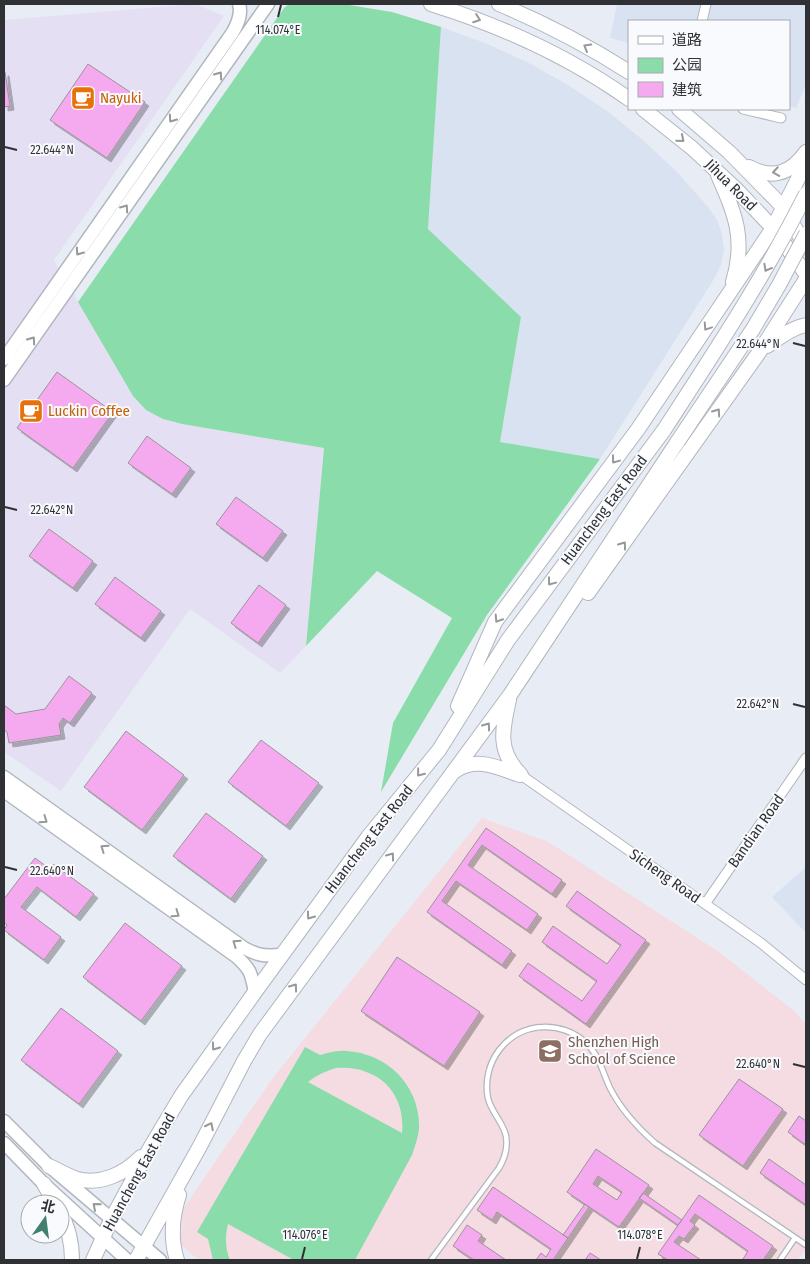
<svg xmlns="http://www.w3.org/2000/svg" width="810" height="1264" font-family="'Fira Sans Condensed','Noto Sans SC',sans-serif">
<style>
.commercial{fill:#e5dff4}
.built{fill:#d9e2f1}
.education{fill:#f5dbe2}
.green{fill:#8addab;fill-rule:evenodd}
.building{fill:#f5aaef;stroke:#9b949a;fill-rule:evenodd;filter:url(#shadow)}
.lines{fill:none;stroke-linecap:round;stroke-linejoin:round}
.lane-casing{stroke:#b1b6be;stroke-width:7}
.street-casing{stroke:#b1b6be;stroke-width:11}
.secondary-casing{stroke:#b1b6be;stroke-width:15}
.primary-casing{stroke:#b1b6be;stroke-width:16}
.lane{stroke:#fff;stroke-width:4.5}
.street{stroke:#fff;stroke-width:9}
.secondary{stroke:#fff;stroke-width:12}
.primary{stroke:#fff;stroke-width:14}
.primary-bridge-casing{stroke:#b1b6be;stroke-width:16;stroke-linecap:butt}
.primary-bridge{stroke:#fff;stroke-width:14}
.oneway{stroke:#97989a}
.ticks{fill:none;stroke:#2f3134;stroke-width:2}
.labels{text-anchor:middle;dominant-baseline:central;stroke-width:4;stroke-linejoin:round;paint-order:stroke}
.food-label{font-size:15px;fill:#c56008;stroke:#f8fafd;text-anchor:start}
.street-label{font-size:15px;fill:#2f3134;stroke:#f8fafd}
.education-label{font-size:15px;fill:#785e54;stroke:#f8fafd;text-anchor:start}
.ticks-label{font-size:12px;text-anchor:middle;fill:#2f3134;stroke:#f8fafd;stroke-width:4;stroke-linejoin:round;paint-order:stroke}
</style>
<defs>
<filter id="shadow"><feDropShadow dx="4" dy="4" stdDeviation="0" flood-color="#0004"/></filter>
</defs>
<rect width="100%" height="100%" fill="#e8edf5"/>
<path class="commercial" d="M195 4 224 16 54 260 133 396 163 419 181 424 324 448 306 646 280 673 190 609 61 791 4 752V20Z"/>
<path class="built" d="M617 4H806V84L796 108 789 106V21H629V43L610 38Z
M441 27 485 43 527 62 568 85 607 111 643 140 677 172 708 207 717 220 722 234 724 250 721 265 714 279 600 459 500 442 521 317 428 229Z
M806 867V933L772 897Z"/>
<path class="education" d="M482 818 547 841 719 952 793 1010 806 1024V1250L797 1260H198L180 1244 183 1209 272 1079Z"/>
<path class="green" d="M289 4H343L392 12 441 27 428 229 521 317 500 442 600 459 487 615 381 792 393 723 452 618 377 571 306 646 324 448 182 424 163 419 146 410 133 396 78 302 284 8Z
M305 1047 320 1055C328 1053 337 1050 346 1051 388 1053 421 1087 419 1129 418 1138 415 1146 412 1155L355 1260H294L228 1224C225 1236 225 1248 230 1260H213L208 1239 197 1232ZM336 1068C377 1065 406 1092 402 1133L308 1082C317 1075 326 1071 336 1068Z"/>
<path class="building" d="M88 64 145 102 107 158 50 120Z
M4 72H5L10 106 4 107Z
M57 372 113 412 73 468 17 428Z
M147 436 191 468 172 494 128 463Z
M236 497 283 531 263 558 216 524Z
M49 529 93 561 73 588 29 556Z
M115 577 161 611 141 638 95 604Z
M259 585 286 605 258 643 231 623Z
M69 676 92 693 70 723 63 718 59 724 61 735 9 743 7 732 4 730V705L16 714 45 709Z
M126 731 184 775 142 830 84 787Z
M261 740 319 783 286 826 228 782Z
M206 813 263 856 231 899 173 856Z
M486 828 562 880 552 894 482 845 468 865 538 914 527 930 456 881 442 901 512 951 502 965 427 912Z
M35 858 50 869 53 864 94 894 76 917 37 887 21 907 61 937 44 960 4 930 7 925 4 922V899Z
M577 891 646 940 586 1024 519 976 528 963 582 1001 597 981 542 942 553 926 607 964 621 945 566 906Z
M125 923 182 966 141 1021 83 977Z
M397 957 480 1012 444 1066 361 1011Z
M61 1008 118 1051 79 1104 21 1060Z
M739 1079 783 1109 743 1166 699 1135Z
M799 1116 806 1121V1145L788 1132Z
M596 1149 649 1185 619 1227 567 1192ZM598 1176 622 1192 617 1200 593 1184Z
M769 1159 806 1185V1205L760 1173Z
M493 1187 568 1238 553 1260H536L541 1253 546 1257 551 1249 497 1212 492 1220 477 1210Z
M643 1193 682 1220 678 1225 639 1198Z
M699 1195 773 1246 763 1260H744L743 1259 748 1251 695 1214 690 1221 695 1225 684 1239 679 1236 674 1242 701 1260H668L658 1254Z
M585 1204 589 1207 568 1238 563 1235Z
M467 1225 482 1235 478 1241 506 1260H474L453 1246Z
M590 1253 601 1260H585Z"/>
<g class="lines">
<defs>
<path id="lane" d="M431 1260 499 1168C505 1158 508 1148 506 1136 503 1122 491 1112 488 1098 481 1063 507 1028 543 1027 558 1026 574 1032 585 1042 599 1054 602 1071 610 1088 621 1110 637 1127 655 1143L806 1245
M780 1260 795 1238"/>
<path id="street" d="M702 21 706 4
M743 109 781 118
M521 775 761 943 806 980
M705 904 806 758"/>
<path id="secondary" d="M4 359 233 32C238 23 242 14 239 4
M4 380 268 4
M4 777 244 948C259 956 264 956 281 955
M4 791 237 957C251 970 251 973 255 992
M4 1121 49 1166 160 1260
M4 1143 44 1184 127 1260"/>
<path id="primary" d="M431 4C502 26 568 56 629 99
M499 4C544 23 587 45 629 72
M643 109 692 148 736 189 773 228 806 274
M679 109 729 152 783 207 806 247
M749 167C773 180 791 173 806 152
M718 175C735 214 746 239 733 282
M767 346C779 338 791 328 806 325
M588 593 760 351 806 279
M509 700C502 730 497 751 521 775
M458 706 495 622 638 429 773 228 806 163
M455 771C476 756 499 768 520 775
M49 1166C58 1170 68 1176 77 1179 101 1185 124 1174 141 1157
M44 1184 55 1204
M60 1212C69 1228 72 1242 72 1260
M93 1260 111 1220 150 1148 181 1096 255 992 368 837 439 750 508 640 664 430
M136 1260 200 1146 244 1061 260 1034 510 695 678 441
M177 1260C170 1238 172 1217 179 1195"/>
</defs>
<use href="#lane" class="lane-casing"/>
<use href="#street" class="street-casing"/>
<use href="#secondary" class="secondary-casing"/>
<use href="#primary" class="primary-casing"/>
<use href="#lane" class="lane"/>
<use href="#street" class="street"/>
<use href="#secondary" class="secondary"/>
<use href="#primary" class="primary"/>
<defs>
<path id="primary-bridge" d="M664 430C714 353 765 276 806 194
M678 441 753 329 779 285 806 234"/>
</defs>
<use href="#primary-bridge" class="primary-bridge-casing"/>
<use href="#primary-bridge" class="primary-bridge"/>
</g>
<defs><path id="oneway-chevron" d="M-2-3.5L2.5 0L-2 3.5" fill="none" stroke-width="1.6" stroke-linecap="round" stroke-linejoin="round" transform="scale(1.25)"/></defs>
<g class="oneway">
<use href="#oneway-chevron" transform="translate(477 19) rotate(20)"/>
<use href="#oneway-chevron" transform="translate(587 47) rotate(-150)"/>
<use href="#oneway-chevron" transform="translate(219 75) rotate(-55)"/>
<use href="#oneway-chevron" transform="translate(172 119) rotate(125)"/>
<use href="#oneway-chevron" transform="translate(681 139) rotate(40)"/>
<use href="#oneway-chevron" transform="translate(776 172) rotate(171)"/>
<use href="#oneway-chevron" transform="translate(125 208) rotate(-55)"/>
<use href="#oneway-chevron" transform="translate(79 252) rotate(125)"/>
<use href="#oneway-chevron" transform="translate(767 268) rotate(119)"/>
<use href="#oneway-chevron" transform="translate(707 327) rotate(124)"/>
<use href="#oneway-chevron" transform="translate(32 340) rotate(-55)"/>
<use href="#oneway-chevron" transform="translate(717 412) rotate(-55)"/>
<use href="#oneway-chevron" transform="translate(615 460) rotate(127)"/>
<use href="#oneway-chevron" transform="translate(623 545) rotate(-54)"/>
<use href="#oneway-chevron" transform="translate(551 582) rotate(127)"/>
<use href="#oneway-chevron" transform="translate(498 619) rotate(123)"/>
<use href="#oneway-chevron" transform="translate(487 726) rotate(-54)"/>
<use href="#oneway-chevron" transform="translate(420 773) rotate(129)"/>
<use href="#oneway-chevron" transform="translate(44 820) rotate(35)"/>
<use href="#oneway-chevron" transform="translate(104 848) rotate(-145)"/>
<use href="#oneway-chevron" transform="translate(391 856) rotate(-54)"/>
<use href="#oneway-chevron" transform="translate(176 914) rotate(35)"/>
<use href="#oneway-chevron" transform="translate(310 916) rotate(126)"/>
<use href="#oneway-chevron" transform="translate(236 943) rotate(-145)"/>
<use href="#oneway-chevron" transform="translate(294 987) rotate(-54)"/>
<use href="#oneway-chevron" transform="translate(215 1047) rotate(126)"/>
<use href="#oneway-chevron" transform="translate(210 1126) rotate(-63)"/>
<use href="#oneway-chevron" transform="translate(96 1206) rotate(-139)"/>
</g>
<path class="ticks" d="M278 17 281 5M5 147 17 150M793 343 805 346M5 507 17 510M793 704 805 707M5 867 17 870M793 1064 805 1067M302 1259 305 1247M637 1259 640 1247"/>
<defs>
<symbol id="cafe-square" viewBox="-11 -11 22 22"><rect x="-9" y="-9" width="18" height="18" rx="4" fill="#e8710a" stroke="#f8fafd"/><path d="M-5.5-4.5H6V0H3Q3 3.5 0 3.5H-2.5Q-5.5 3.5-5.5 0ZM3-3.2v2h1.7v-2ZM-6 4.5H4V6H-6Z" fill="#fff"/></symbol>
<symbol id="school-square" viewBox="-11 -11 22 22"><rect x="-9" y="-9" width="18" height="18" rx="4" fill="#8d6e63" stroke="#f8fafd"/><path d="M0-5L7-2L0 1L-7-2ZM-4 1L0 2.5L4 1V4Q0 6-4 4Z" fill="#fff"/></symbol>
</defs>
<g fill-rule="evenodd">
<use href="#cafe-square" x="69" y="84" width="28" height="28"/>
<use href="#cafe-square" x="17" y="397" width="28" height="28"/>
<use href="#school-square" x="536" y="1037" width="28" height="28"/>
</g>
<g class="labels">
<g class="food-label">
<text x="100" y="98">Nayuki</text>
<text x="48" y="411">Luckin Coffee</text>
</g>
<g class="street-label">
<text transform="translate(731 185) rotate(45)">Jihua Road</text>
<text transform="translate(604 510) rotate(-53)">Huancheng East Road</text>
<text transform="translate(756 831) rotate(-55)">Bandian Road</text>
<text transform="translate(369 839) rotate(-52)">Huancheng East Road</text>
<text transform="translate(665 876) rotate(35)">Sicheng Road</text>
<text transform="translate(139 1172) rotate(-61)">Huancheng East Road</text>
</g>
<g class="education-label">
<text x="568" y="1042">Shenzhen High<tspan x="568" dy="17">School of Science</tspan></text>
</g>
</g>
<g class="ticks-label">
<text x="278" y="34">114.074°E</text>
<text x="52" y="154">22.644°N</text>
<text x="758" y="348">22.644°N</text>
<text x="52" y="514">22.642°N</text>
<text x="758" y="708">22.642°N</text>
<text x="52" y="875">22.640°N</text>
<text x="758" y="1068">22.640°N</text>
<text x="305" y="1239">114.076°E</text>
<text x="640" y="1239">114.078°E</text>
</g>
<rect width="810" height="1264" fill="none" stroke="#2f3134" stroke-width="10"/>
<rect x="628" y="20" width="162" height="90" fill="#f8fafd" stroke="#a8aaad"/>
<rect x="638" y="36" width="25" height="8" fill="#ffffff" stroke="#a8aaad"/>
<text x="672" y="45" font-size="15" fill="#2f3134">道路</text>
<rect x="638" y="58" width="25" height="15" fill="#8addab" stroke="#a8aaad"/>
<text x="672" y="70" font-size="15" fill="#2f3134">公园</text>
<rect x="638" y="82" width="25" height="15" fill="#f5aaef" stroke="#a8aaad"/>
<text x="672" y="95" font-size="15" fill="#2f3134">建筑</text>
<g transform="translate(45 1219) rotate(14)"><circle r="24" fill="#f8fafd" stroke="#a8aaad"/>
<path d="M0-4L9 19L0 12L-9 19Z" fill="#41806e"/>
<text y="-8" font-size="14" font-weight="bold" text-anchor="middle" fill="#2f3134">北</text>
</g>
</svg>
